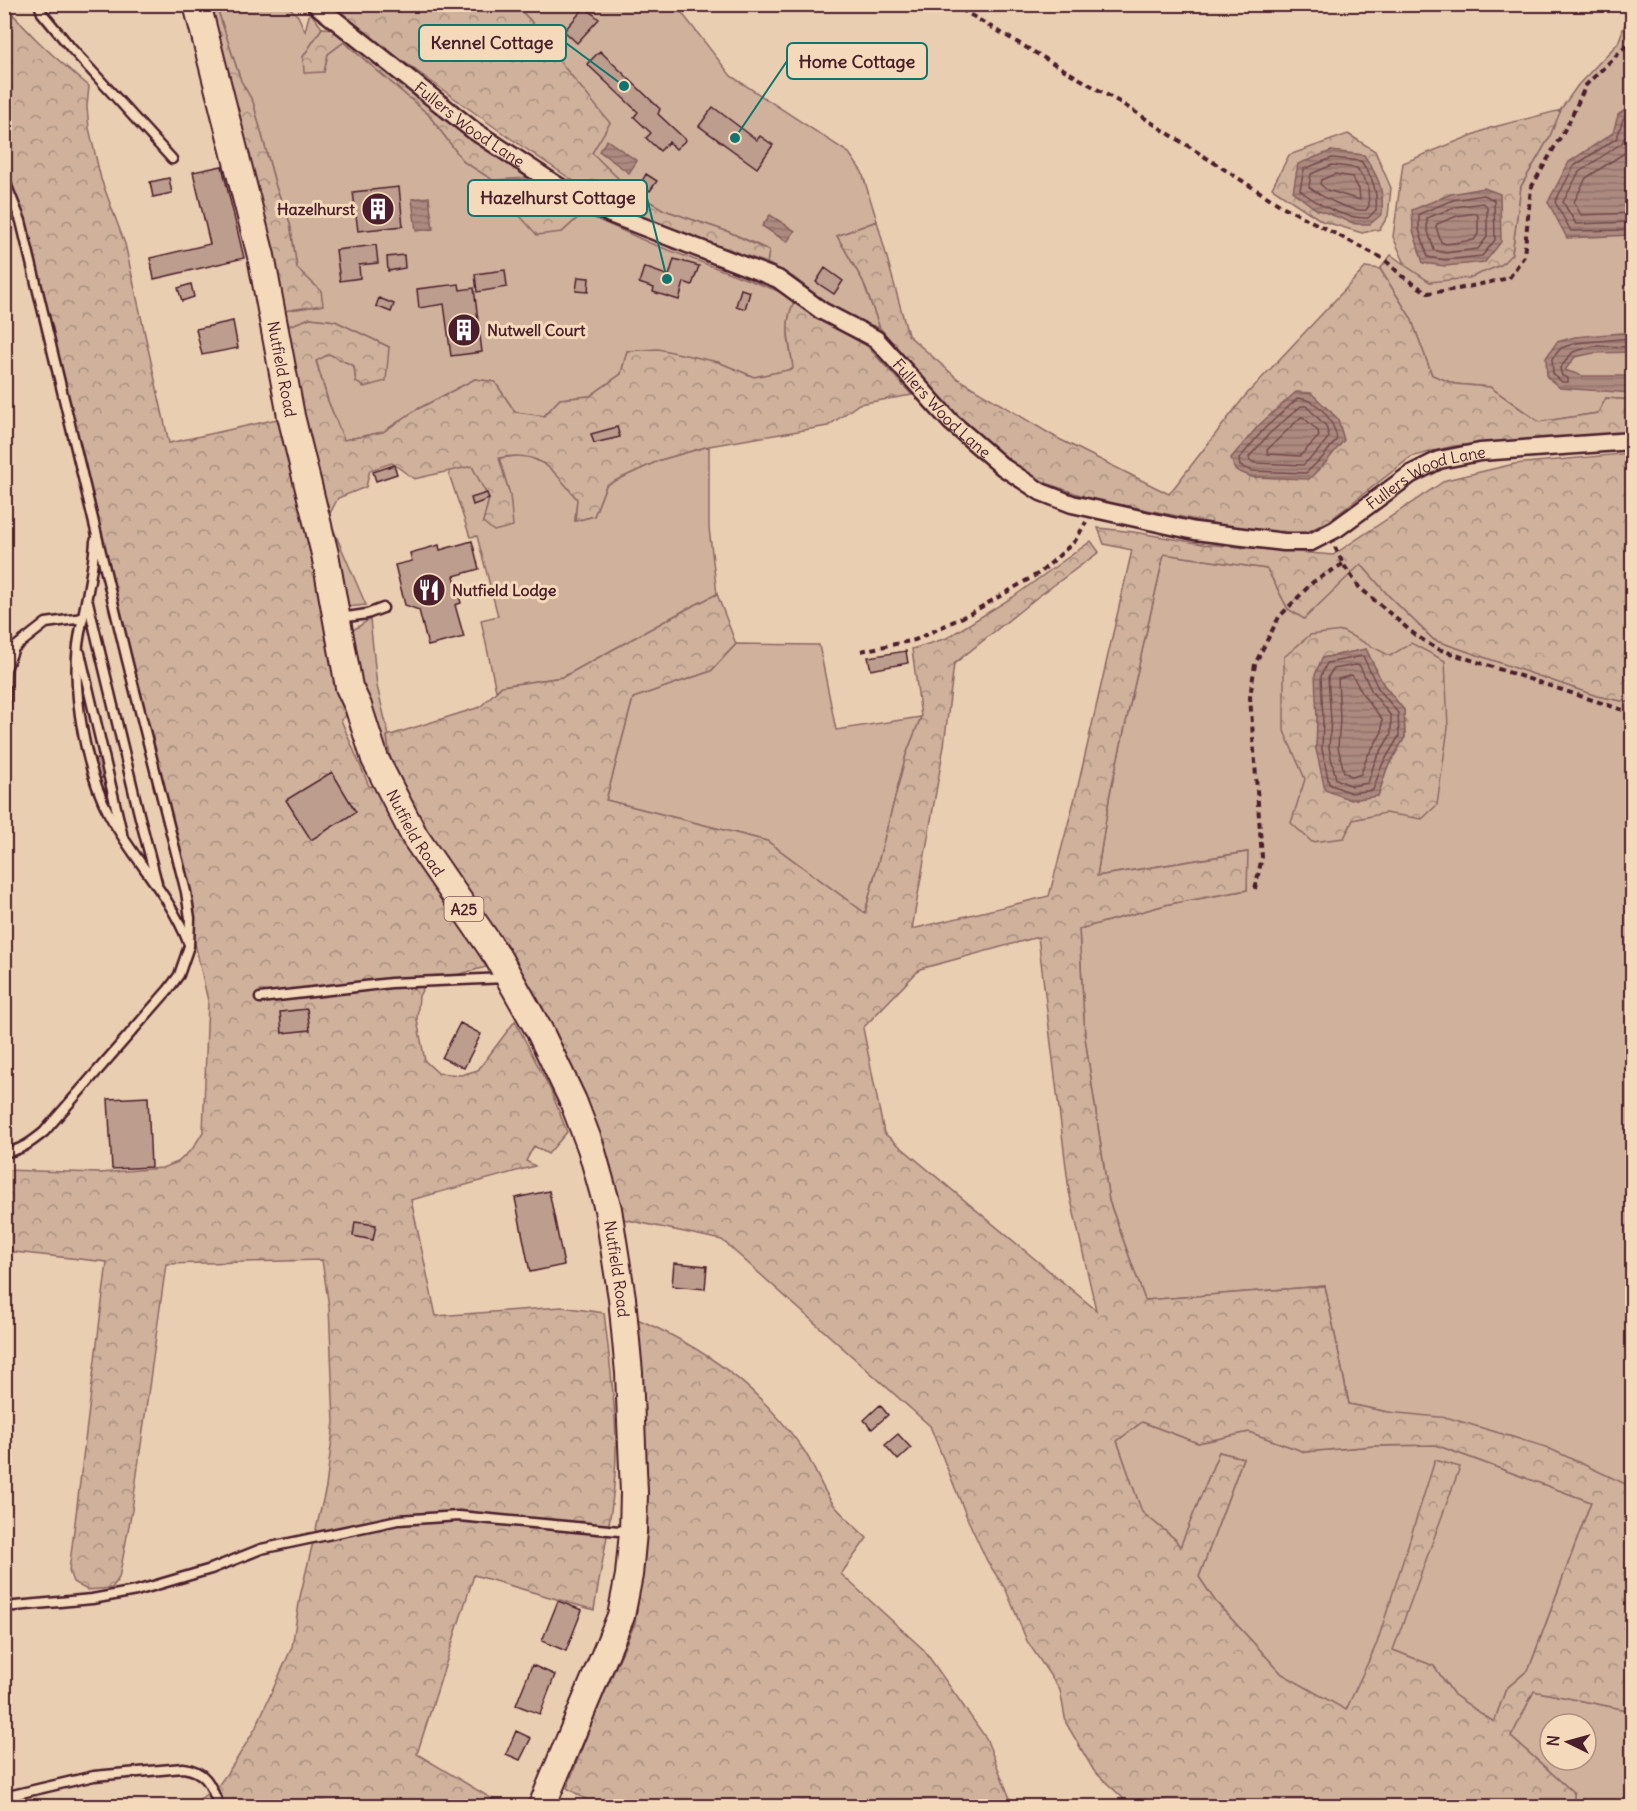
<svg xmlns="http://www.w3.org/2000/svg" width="1637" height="1811" font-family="Delius,sans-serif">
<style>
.green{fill:#cfb19c;stroke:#8c6864;stroke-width:1.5;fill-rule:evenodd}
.forest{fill:url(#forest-crowns);stroke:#8c6864;stroke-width:1.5;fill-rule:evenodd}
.water{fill:url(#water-rules);stroke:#855f5d;stroke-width:1.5}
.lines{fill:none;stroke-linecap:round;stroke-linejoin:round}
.shore{stroke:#724a4d;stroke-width:1.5}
.building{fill:#bd9d8d;stroke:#4a1f2b;stroke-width:1.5}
.service-casing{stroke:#4a1f2b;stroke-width:13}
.minor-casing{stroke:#4a1f2b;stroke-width:21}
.primary-casing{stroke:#4a1f2b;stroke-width:30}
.path{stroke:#4a1f2b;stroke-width:4;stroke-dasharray:6 4.5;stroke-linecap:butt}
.service{stroke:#f4d9bb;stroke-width:8}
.minor{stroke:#f4d9bb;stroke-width:16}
.primary{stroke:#f4d9bb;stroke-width:26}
.labels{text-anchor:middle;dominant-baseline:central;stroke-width:6;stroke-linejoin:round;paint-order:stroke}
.shield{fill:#f4d9bb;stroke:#7d5756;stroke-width:1.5}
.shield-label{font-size:15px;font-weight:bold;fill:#4a1f2b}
.street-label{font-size:16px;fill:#4a1f2b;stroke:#f4d9bb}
.poi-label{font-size:16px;font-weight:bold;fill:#4a1f2b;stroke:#f4d9bb;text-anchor:start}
.leader{fill:none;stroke:#0f766e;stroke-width:2}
.callout-dot{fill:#0f766e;stroke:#f4d9bb;stroke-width:2}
.callout{fill:#f4d9bb;stroke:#0f766e;stroke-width:2}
.callout-label{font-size:18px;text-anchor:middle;font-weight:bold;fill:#4a1f2b}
</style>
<defs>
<pattern id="forest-crowns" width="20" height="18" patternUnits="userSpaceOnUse" patternTransform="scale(1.5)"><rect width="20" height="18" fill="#cfb19c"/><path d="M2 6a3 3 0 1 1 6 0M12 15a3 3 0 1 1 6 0" fill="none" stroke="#aa8f7f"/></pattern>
<pattern id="water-rules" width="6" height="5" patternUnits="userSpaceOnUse" patternTransform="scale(1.5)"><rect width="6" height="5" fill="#ad8a7f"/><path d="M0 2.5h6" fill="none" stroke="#8f7068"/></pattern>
</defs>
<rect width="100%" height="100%" fill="#eaceb2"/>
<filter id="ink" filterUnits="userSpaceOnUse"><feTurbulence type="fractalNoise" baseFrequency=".0167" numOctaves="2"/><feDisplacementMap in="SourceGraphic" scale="12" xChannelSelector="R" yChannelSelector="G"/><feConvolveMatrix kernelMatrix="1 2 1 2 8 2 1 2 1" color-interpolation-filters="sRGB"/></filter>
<g filter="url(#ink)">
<path class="green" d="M216 5H287L298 16 305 31 310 12 322 28 303 57 328 54 344 42 428 114 464 162 493 180 528 178 532 182 511 206 562 232 583 213 650 243 778 291 794 302C783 325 789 345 794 369L754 377 718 362 627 351 621 374 590 396 560 399 544 416 515 412 495 382 475 379 416 410 383 432 344 440 328 401 316 360 329 354 354 366 356 382 389 347 335 321 310 318 289 326 283 311 322 305 321 291 297 268 290 223 276 187 253 102 241 81Z
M515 5H666L682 13 731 76 849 153 862 172 877 221 837 236 863 281 880 328 842 315 793 277 767 263 769 250 729 232 664 210 630 190 592 153 561 63 530 20Z
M1632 5V400L1606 398 1598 413 1539 422 1490 387 1455 384 1432 375 1411 318 1380 269 1391 255 1430 282 1512 253 1521 186 1549 138 1561 109 1578 85 1618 43Z
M709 446V528L717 594 687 609 563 677 502 686 496 691 481 620 498 616 477 536 470 537 448 471 472 466 489 499 483 522 510 495 499 458 526 455 552 468 577 499 575 521 594 516 606 485 660 460Z
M328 517 366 605 347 607Z
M1164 554 1267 569 1288 609 1361 564 1388 595 1434 640 1597 696 1632 703V1487L1388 1412 1349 1404 1325 1286 1145 1300 1109 1201 1085 1038 1079 929 1169 904 1247 890V852L1097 876 1110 793Z
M370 619 377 686 389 736 387 737 390 756 404 793 383 754 359 675 350 636 353 630Z
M736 644 819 645 836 730 921 717 906 755 865 913 767 841 606 800 633 698 711 671Z
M1142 1422 1198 1443 1249 1432 1305 1452 1373 1446 1436 1445 1591 1502 1529 1669 1506 1689 1494 1722 1454 1695 1434 1666 1377 1644 1346 1711 1282 1674 1215 1601 1199 1577 1243 1458 1219 1452 1180 1548 1175 1539 1142 1513 1117 1441Z
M1534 1691 1632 1711V1806H1574V1793L1511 1737ZM1550 1724H1586V1760H1550Z"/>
<path class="forest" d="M5 4C29 36 58 60 89 86L87 107 89 128 101 179 125 244 169 443 291 416 358 706 341 720 369 786 381 788 486 967 426 983 419 996 417 1020 425 1061 438 1073 461 1075 478 1070 515 1021 551 1091 567 1132 548 1154 534 1146 526 1161 535 1166 411 1200 436 1316 562 1307 604 1313C609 1355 615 1398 616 1441 617 1498 603 1554 594 1610L474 1575 417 1754 504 1806H190L218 1786 235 1762 255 1729 292 1647 300 1597 326 1487 334 1422 329 1307 322 1260 166 1264 132 1510 119 1578 112 1588 87 1590 73 1582 69 1571 107 1262 5 1251V1170L100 1173 162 1168 178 1162 193 1148 203 1132 208 1001 162 797 5 153Z
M205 5H216L241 81 253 102 276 187 290 223 297 268 321 291 323 305 283 311Z
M330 5H515L530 20 561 63 610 123 592 153 630 190 664 210 729 232 769 251 767 263 633 215 596 196 504 134 389 51Z
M322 28 336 29 519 168 528 178 493 180 464 162 428 114 344 42 328 54 324 72 304 73 303 57Z
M1561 110 1549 138 1521 186 1512 254 1501 265 1469 278 1430 282 1406 266 1393 237 1403 163 1490 128Z
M1348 134 1375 151 1391 188 1388 216 1380 229 1362 233 1322 221 1272 188 1289 155Z
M532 182 561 203 583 213 562 232 537 235 511 206Z
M877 221 908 335 958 379 1057 438 1169 494 1245 396 1366 267 1380 269 1411 318 1432 375 1455 384 1490 387 1539 422 1598 413 1606 398 1632 400V434L1521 440 1453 446 1411 457 1329 521 1301 535 1250 531 1089 498 1037 480 997 452 950 409 880 328 863 281 837 236Z
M794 302 820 319 867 346 912 395 859 404 828 426 709 446 660 460 606 485 594 516 575 521 577 499C553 470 540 449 499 458L510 495 513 526 494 531 483 522 489 499 472 466 414 479 392 463 370 470 366 487 338 498 328 517 286 357 289 326 310 318 335 321 389 347 386 381 364 387 356 382 354 366 329 354 316 361 328 401 344 440 383 432 416 410 475 379 495 382 515 412 544 416 560 399 590 396 621 374 627 351 658 349 718 362 754 377 793 369C791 344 782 327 794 302Z
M1632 453V703L1597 696 1434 640 1388 595 1361 564 1304 619 1288 609 1267 569 1164 554 1110 793 1097 876 1248 852 1247 890 1169 904 1079 929 1085 1038 1109 1201 1145 1300 1325 1286 1349 1404 1388 1412 1449 1418 1546 1447 1632 1487V1711L1534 1691 1511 1737 1574 1793V1806H1129L1127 1802 1094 1771 1066 1723 1060 1690 1027 1641 1006 1590 987 1561 968 1520 930 1426 722 1240 618 1218 455 876 404 793 390 756 387 736 480 707 502 686 563 677 687 609 717 594 736 644 711 671 633 698 606 800 767 841 865 913 906 755 921 717 912 649 947 638 1013 597 1091 541 1099 552 1035 599 954 664 944 746 912 929 1049 896 1078 786 1132 550 1104 544 1098 528 1134 532 1203 544 1333 555 1446 480 1514 464ZM1038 937 1069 1191 1096 1310 884 1133 863 1028 920 969ZM1142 1422 1198 1443 1249 1432 1305 1452 1373 1446 1436 1445 1591 1502 1529 1669 1506 1689 1494 1722 1454 1695 1434 1666 1393 1650 1460 1467 1435 1460 1377 1643 1346 1710 1282 1674 1215 1601 1199 1577 1243 1458 1219 1452 1180 1547 1175 1539 1142 1512 1117 1441Z
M1342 631 1390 656 1411 643 1445 661 1448 728 1437 805 1422 819 1385 813 1353 820 1344 838 1312 842 1291 823 1305 779 1284 731V657L1310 635ZM1366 649 1383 684 1404 710 1405 737 1387 768 1378 796 1316 749 1322 658Z
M635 1318C705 1348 758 1386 803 1449 815 1466 821 1489 834 1505 844 1517 856 1527 867 1538L841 1574 924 1650 986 1738 1013 1806H597L567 1788 592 1722 635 1623 643 1568 647 1500 643 1390Z"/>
<path class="water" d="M1632 105V235L1567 238 1548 202 1569 162 1613 133 1618 115Z
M607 140 637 161 629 173 599 151Z
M1331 151 1364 155C1378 177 1384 187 1382 214L1370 224H1356L1316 209 1293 192 1298 164Z
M1484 188 1500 194 1501 242 1485 262 1445 266 1423 263 1413 230 1412 210 1451 194Z
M429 197 433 229 416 231 412 199Z
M770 215 795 231 787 242 762 226Z
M1632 332V352L1594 353 1575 357 1565 370 1583 376H1632V393L1560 388 1547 377 1546 358 1557 342 1575 337Z
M1296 392 1311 393 1338 419 1344 440 1327 461 1309 479 1252 477 1235 470 1231 458 1259 425Z
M1366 649 1383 684 1404 710 1405 737 1387 768 1378 796 1351 800 1325 790 1316 749 1317 719 1315 675 1322 658Z"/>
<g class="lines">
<path class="shore" d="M1632 112 1623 119 1617 138 1574 166 1555 202 1571 231 1632 230
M1632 121 1622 143 1579 172 1563 202 1576 224 1632 222
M1632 145 1626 152 1586 178 1574 202 1581 215 1632 213
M1332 158 1361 161C1372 177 1378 190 1376 210L1368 218C1345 219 1318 205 1300 190L1304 169Z
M1332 165 1357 168 1368 186 1369 206 1366 210C1349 212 1322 197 1309 187L1311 174Z
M1335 174 1352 177 1359 189 1360 200 1327 190 1320 184 1321 180Z
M1484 195 1494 200 1495 240 1482 256 1445 260 1428 257 1419 229V214L1453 200Z
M1483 203 1487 206V237L1478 249 1445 253 1434 250 1427 228V218L1455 207Z
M1476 213 1478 216V234L1474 240 1446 244 1441 242 1436 227 1437 224 1457 216Z
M1632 338 1576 343 1561 348 1552 359 1553 374 1562 382H1568V378L1562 376 1560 368 1573 352 1594 346 1632 347
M1298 398C1318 399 1334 421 1337 439L1323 457 1306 473 1253 471 1240 466 1239 459 1264 429Z
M1301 406H1306L1326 426 1329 437 1317 452 1303 465 1255 463 1250 461 1249 457 1269 434Z
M1301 417 1304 418 1318 431 1319 436 1300 456 1268 454 1267 450Z
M1363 656 1378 688 1398 713 1399 736 1382 765 1373 790 1351 793 1329 784 1322 749 1323 719 1321 676 1327 663Z
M1356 665 1360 666 1372 692 1391 716V734L1375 761 1368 783 1352 786 1336 779 1329 748 1331 719 1328 677 1333 669Z
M1352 675 1364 696 1382 719V732L1367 757 1361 774 1353 777 1344 772 1338 747 1340 719 1338 679Z"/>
</g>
<path class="building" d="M585 7 599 19 577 43 564 31Z
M600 51 660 109 658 114 686 140 676 149 669 142 660 151 646 138 651 133 634 117 638 112 587 64Z
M713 107 757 140 760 136 773 145 757 168 699 126Z
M222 166 244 258 154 279 150 258 210 244 193 172Z
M646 174 657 181 650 191 640 185Z
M169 178 172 193 153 197 150 182Z
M399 187 403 226 358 231 353 192Z
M376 245 378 263 359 265 360 278 340 281 336 250Z
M404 255 405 268 388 271 387 257Z
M674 259 699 266 692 285 684 282 679 300 653 292 654 288 639 283 644 267 669 276Z
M825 268 843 281 834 294 816 282Z
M505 270 507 287 477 292 475 274Z
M578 277 589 278 588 292 576 291Z
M191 284 194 297 182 301 178 288Z
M459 284 460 290 474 288 482 352 451 356 444 304 419 308 417 289Z
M741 289 750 292 745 309 736 306Z
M379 298 394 304 391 312 376 306Z
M233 321 238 348 202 355 196 329Z
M617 427 620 437 594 443 591 434Z
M394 465 397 474 376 481 373 472Z
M487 493 489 499 473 505 471 498Z
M472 541 479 569 454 576 461 603 455 605 464 637 428 646 419 610 405 605 395 565 412 561 410 553 439 545 440 550Z
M906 651 908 663 871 670 868 657Z
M102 758 106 777 96 779 93 760Z
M332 772 356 812 311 840 286 800Z
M307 1009 310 1030 282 1033 280 1012Z
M460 1023 481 1034 464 1068 442 1058Z
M148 1097 151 1167 112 1169 108 1099Z
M549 1191 564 1265 530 1272 515 1198Z
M355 1222 376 1225 373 1240 353 1236Z
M674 1263 707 1266 705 1289 672 1286Z
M880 1405 888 1415 872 1429 864 1420Z
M898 1434 911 1448 898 1460 885 1445Z
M558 1601 582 1610 566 1651 542 1641Z
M532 1665 555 1675 540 1714 516 1705Z
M516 1731 531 1738 520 1760 506 1754Z"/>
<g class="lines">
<defs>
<path id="service" d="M39 4 42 13 71 48 172 159
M4 179 21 221 127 660 186 892 190 918 189 946 179 975 168 990 44 1132C33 1141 19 1152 4 1152
M95 541C93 576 83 610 78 645 72 693 86 771 109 814 133 859 170 895 188 942
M88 602 139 814 157 883
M340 618 367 614 383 608
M80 653 122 833
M5 709 6 669 14 648 46 623 83 618
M260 998 391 983 506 978
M4 1607 92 1599 136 1591 211 1569 261 1549 398 1520 459 1516 630 1532
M4 1797 94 1776 183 1768C207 1771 211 1786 219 1806"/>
<g id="minor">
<path id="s1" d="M315 4 473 130 558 186 610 214 778 279 822 311 876 339 951 422 1003 467 1041 492 1072 504 1195 531 1284 542H1311L1336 529 1411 474 1439 460 1480 452 1632 441"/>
</g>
<g id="primary">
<path id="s2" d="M197 4 261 256 291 416 325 554 349 687 358 706 375 759 415 837 497 956 540 1032 573 1101 591 1148 608 1209 622 1298 629 1373 634 1493 633 1532 629 1575 621 1616 542 1806"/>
</g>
</defs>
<use href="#service" class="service-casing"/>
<use href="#minor" class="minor-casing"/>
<use href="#primary" class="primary-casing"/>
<path class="path" d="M952 4 1121 103 1280 205 1384 259 1402 276 1428 293 1458 289 1509 278 1524 256 1531 188 1569 122 1586 85 1624 48 1632 34
M1335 547 1343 564 1359 587 1414 634 1435 648 1632 713
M861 651 915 640 971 613 1041 572 1075 541 1086 522
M1255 889 1262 857 1250 697 1255 664 1279 617 1313 582 1343 564"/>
<use href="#service" class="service"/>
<use href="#minor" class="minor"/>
<use href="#primary" class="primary"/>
</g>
</g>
<defs>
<symbol id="building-disc" viewBox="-11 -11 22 22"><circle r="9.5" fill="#4a1f2b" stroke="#f4d9bb"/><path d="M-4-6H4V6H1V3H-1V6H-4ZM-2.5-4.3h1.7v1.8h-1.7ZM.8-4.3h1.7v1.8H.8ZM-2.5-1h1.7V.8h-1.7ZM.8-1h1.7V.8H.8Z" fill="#fff"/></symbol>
<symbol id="restaurant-disc" viewBox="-11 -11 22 22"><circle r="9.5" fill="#4a1f2b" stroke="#f4d9bb"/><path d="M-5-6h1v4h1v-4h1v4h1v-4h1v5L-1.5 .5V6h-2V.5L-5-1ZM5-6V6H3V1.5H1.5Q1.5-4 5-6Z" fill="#fff"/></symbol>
</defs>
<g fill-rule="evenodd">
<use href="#building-disc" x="359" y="190" width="38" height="38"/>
<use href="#building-disc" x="445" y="311" width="38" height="38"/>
<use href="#restaurant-disc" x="410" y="571" width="38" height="38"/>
</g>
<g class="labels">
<rect class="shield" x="444.5" y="897" width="39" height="24" rx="4.5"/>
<g class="shield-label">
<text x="464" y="909">A25</text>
</g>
<g class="street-label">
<text stroke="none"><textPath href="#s1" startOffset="196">Fullers Wood Lane</textPath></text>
<text stroke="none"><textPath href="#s2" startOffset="375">Nutfield Road</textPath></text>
<text stroke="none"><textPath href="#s1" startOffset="754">Fullers Wood Lane</textPath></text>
<text stroke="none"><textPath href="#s1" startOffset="1294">Fullers Wood Lane</textPath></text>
<text stroke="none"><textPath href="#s2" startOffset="861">Nutfield Road</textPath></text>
<text stroke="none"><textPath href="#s2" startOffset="1347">Nutfield Road</textPath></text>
</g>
<g class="poi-label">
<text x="355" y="209" text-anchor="end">Hazelhurst</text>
<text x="487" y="330">Nutwell Court</text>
<text x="452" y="590">Nutfield Lodge</text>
</g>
</g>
<path class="leader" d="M624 86L566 43M735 138L787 61M667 279L647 198"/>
<g class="callout-dot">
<circle cx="624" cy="86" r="6"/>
<circle cx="735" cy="138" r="6"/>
<circle cx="667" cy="279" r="6"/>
</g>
<g class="callout">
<rect x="419" y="25" width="147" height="36" rx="6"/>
<rect x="787" y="43" width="140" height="36" rx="6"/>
<rect x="468" y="180" width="179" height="36" rx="6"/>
</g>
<g class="callout-label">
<text x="492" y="49">Kennel Cottage</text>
<text x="857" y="68">Home Cottage</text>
<text x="558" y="204">Hazelhurst Cottage</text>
</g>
<rect width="1637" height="1811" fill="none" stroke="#f4d9bb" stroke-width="24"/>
<rect x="12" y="12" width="1613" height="1787" fill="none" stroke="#4a1f2b" stroke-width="2" filter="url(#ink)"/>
<g transform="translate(1568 1742) rotate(275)"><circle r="28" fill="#f4d9bb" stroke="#b08f81" stroke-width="1.5"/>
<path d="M0-4.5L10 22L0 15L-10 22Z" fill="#4a1f2b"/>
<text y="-9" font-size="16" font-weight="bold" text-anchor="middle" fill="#4a1f2b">N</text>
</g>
</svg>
